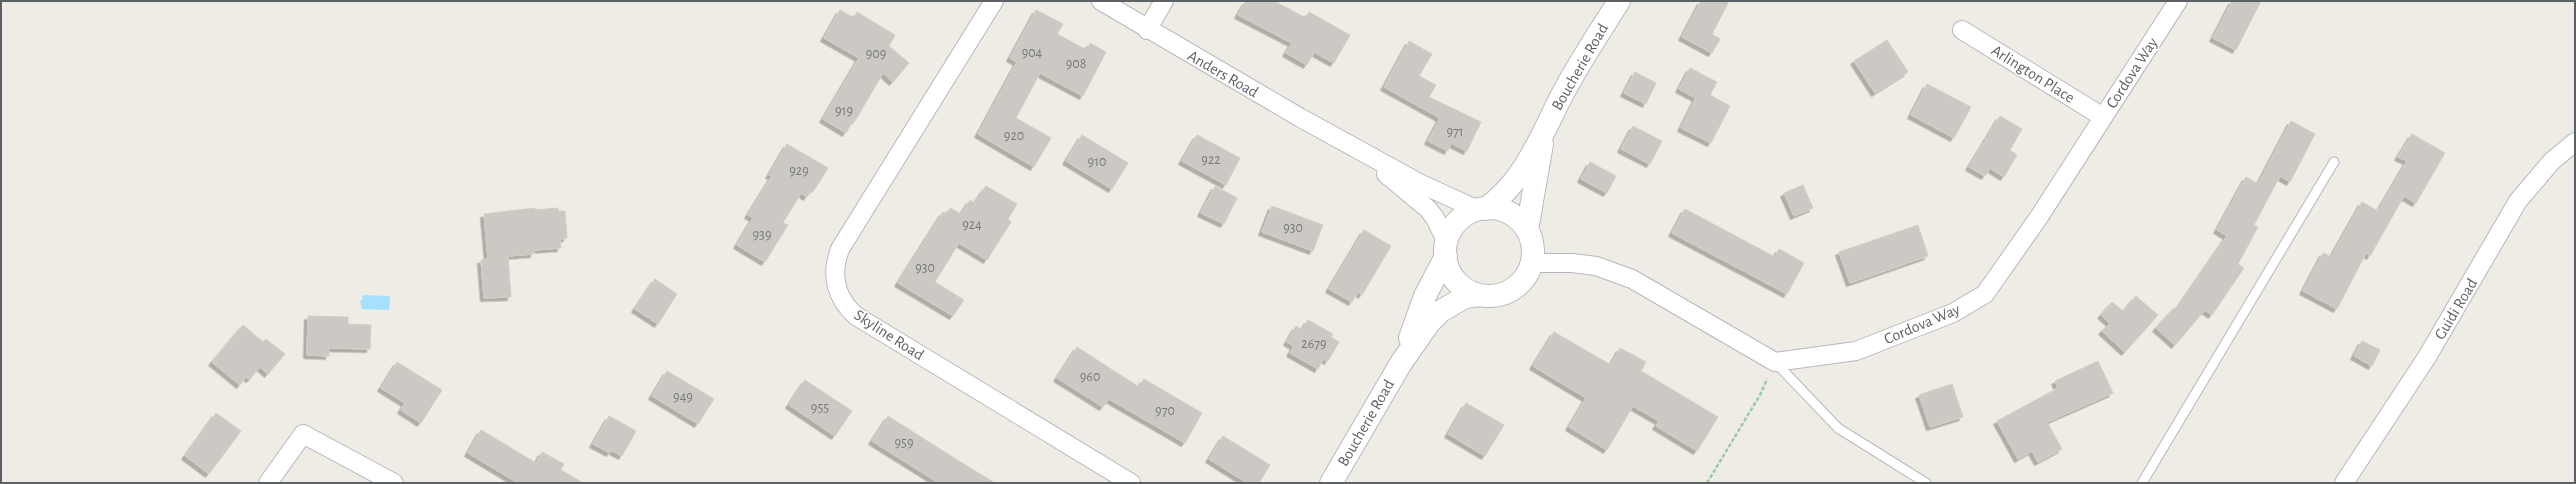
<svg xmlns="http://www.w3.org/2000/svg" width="2576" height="484" font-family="'Alegreya Sans',sans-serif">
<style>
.water{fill:#a5e1ff}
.building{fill:#ccc9c4;stroke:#d4cdc3;filter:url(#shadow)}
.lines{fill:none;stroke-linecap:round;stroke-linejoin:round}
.service-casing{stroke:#b5b8bc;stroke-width:11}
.minor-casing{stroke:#b5b8bc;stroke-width:20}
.secondary-casing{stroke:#b6babf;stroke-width:24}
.path{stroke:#9acba4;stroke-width:2.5;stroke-dasharray:4 2;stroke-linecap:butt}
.service{stroke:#fff;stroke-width:9}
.minor{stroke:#fff;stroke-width:18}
.secondary{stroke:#fff;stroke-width:22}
.labels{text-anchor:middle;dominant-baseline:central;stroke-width:3;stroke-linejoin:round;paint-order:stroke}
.number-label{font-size:14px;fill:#787b7e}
.street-label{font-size:16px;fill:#5c6166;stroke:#fff}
</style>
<defs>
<filter id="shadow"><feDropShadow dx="-3.5" dy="3.5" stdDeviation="0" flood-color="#0004"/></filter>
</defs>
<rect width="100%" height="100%" fill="#efece5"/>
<path class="water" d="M363 295 390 296 389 310 362 309 360 300H362Z"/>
<path class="building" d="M1246 1H1274L1306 18 1309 12 1350 35 1334 63 1314 52 1307 65 1286 53 1292 43 1238 15Z
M1701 1H1729L1712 34 1720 39 1712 53 1682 37Z
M2232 1H2261L2236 50 2213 38Z
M840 10 854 18 857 12 895 35 889 46 909 63 893 82 883 73 855 121 853 120 846 133 823 119 859 58 824 38Z
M1036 10 1063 24 1057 34 1087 50 1090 43 1106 52 1083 96 1040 73 1016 118 1051 138 1034 167 978 134 1017 62 1010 58Z
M1887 40 1908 72 1875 93 1854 61Z
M1409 41 1432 54 1419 76 1436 85 1429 97 1481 122 1467 151 1451 143 1448 151 1428 141 1440 118 1384 87Z
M1690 68 1717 82 1710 95 1730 106 1711 143 1681 128 1696 98 1679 89Z
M1635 72 1656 83 1646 104 1624 93Z
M1927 84 1971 107 1954 138 1911 115Z
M2000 116 2022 129 2010 150 2017 155 2004 177 1990 168 1985 176 1969 167Z
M2291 121 2315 134 2290 182 2280 176 2254 225 2258 227 2238 264 2244 268 2212 315 2205 310 2175 345 2156 328 2174 308 2176 310 2227 236 2217 230 2246 177 2258 184Z
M1633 126 1662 141 1650 164 1621 149Z
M2412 134 2445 153 2416 203 2404 196 2370 256 2366 253 2337 309 2303 291 2323 253 2331 257 2362 202 2378 211 2407 161 2398 157Z
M1082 135 1128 163 1112 189 1066 161Z
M1197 135 1240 158 1226 185 1182 161Z
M787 144 828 168 815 189 813 188 807 197 801 193 783 223 788 225 765 262 737 245 753 218 748 215 772 176 769 175Z
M1590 162 1616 176 1607 193 1581 179Z
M1803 185 1813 208 1794 216 1784 193Z
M986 186 1017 204 1008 219 1011 222 987 260 959 243 935 282 964 300 953 316 898 283 943 212 946 214 950 208 961 214 970 200 975 203Z
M1215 186 1237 198 1224 224 1201 213Z
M1272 206 1323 225 1313 251 1262 232Z
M535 208V210L558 208V211H565L567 238 560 239 561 248 534 250V254L508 256 511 297 484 298 481 260 488 259 484 214Z
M1685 209 1775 257 1779 249 1804 263 1787 294 1672 233Z
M1918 225 1928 256 1850 283 1839 252Z
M1364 230 1391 246 1362 295 1358 292 1352 302 1329 289Z
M655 279 677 294 658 324 635 309Z
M2136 296 2158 315 2125 352 2102 331 2110 323 2101 315 2112 302 2123 311Z
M308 316 348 317V324L371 325 370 349 329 348V356L307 355Z
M1308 320 1333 334 1331 337 1339 342 1328 361 1323 359 1318 369 1290 353 1294 346 1287 342 1296 326 1302 330Z
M243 325 263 342 266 339 285 354 268 374 260 367 250 379 246 377 240 385 212 362Z
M1554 332 1611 365 1620 348 1646 362 1641 371 1718 417 1697 451 1656 426 1659 421 1633 406 1607 450 1569 427 1586 398 1533 366Z
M2362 341 2380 350 2372 366 2354 356Z
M1077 347 1139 387 1144 379 1202 413 1185 443 1109 399 1103 407 1057 378Z
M2098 361 2113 393 2047 422 2062 449 2038 462 2032 451 2018 459 1997 421 2058 388 2055 381Z
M397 362 442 390 421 423 401 410 405 403 381 388Z
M667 371 714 399 698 424 652 396Z
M805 380 852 411 835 436 789 405Z
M1952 384 1963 417 1930 427 1919 395Z
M1466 403 1504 425 1485 456 1448 434Z
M216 413 241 431 209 474 185 456Z
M609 416 636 431 622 456 611 450 610 453 593 444Z
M888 416 954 458 995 483H939L872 441Z
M481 430 536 463 542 452 564 464 561 470 583 483H518L468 453Z
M1223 436 1270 465 1259 483H1247L1209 459Z"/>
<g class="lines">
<defs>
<path id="service" d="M1775 362 1838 428 1926 483
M2142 483 2334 162"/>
<path id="minor" d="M994 1 840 249C830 275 836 298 856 316L1131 483
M1101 1 1299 117 1419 183 1478 210
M1147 30 1164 1
M1962 30 2103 117
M1386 174 1428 209 1435 218 1447 243
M1532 263H1572L1596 266 1632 279 1775 362 1856 351 1953 313 1985 294 2039 217 2178 1
M268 483 303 434 394 483
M2344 483 2427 357 2518 201 2552 161 2575 142"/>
<path id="secondary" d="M1445 252a44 44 0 1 1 88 0a44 44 0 1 1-88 0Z
M1485 209C1522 184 1539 141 1558 103 1575 68 1598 35 1619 1
M1527 230 1542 144
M1410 338 1425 296 1446 256
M1331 483 1401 363 1429 323 1441 311 1465 297 1480 295"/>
</defs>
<use href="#service" class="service-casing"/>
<use href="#minor" class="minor-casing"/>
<use href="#secondary" class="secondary-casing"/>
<path class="path" d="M1707 483 1760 395 1767 379"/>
<use href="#service" class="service"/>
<use href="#minor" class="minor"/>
<use href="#secondary" class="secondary"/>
</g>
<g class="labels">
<g class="number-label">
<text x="1032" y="53">904</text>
<text x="876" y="54">909</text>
<text x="1076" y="64">908</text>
<text x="844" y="111">919</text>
<text x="1455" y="132">971</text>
<text x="1014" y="136">920</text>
<text x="1211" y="160">922</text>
<text x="1097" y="162">910</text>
<text x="799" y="171">929</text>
<text x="972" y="225">924</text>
<text x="1293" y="228">930</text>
<text x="762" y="235">939</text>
<text x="925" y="268">930</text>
<text x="1314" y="344">2679</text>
<text x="1090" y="377">960</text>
<text x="683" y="397">949</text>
<text x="820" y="408">955</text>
<text x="1165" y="411">970</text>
<text x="904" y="443">959</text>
</g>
<g class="street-label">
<text transform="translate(1580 67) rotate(-60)">Boucherie Road</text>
<text transform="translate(2132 73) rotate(-57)">Cordova Way</text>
<text transform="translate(1223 74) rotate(30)">Anders Road</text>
<text transform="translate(2033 74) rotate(32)">Arlington Place</text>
<text transform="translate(2456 309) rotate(-59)">Guidi Road</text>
<text transform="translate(1922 324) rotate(-23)">Cordova Way</text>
<text transform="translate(889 335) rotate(33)">Skyline Road</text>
<text transform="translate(1366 423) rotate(-60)">Boucherie Road</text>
</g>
</g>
<rect width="2576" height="484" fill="none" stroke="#5c6166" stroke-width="4"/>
</svg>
